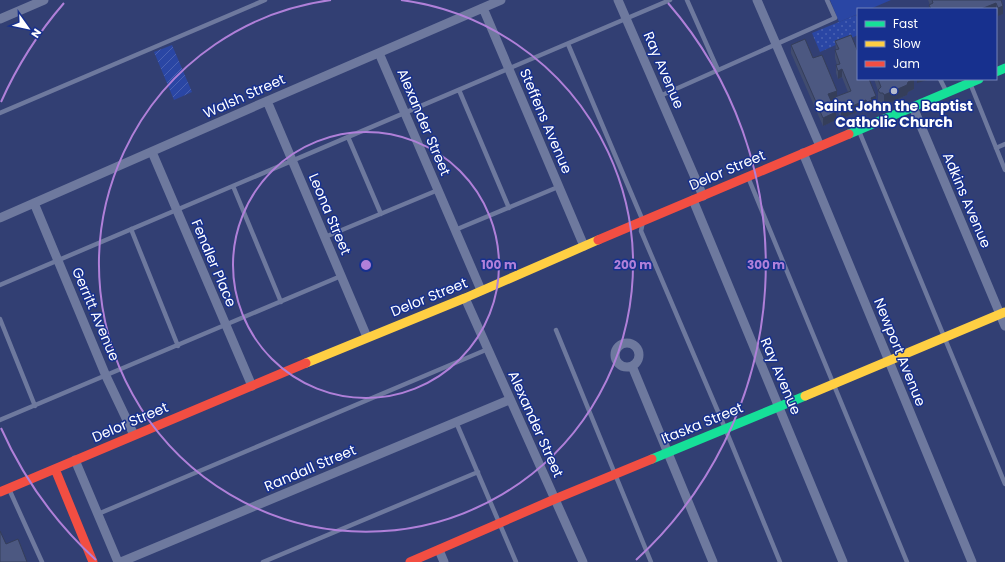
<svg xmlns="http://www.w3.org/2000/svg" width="1005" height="562" font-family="Poppins,sans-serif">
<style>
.grass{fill:url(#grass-dots)}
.park{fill:#2a46a4}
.garden{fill:url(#garden-furrows)}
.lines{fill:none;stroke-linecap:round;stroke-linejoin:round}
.lane{stroke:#6e799e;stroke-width:4.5}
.street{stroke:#6e799e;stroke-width:9}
.fast{stroke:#16e098;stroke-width:9}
.slow{stroke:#ffcf43;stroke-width:9}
.jam{stroke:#f24e42;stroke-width:9}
.wall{fill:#414c6f}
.shaded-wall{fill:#353e5a}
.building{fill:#4c5881;stroke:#353e5a}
.ring{fill:none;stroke:#b080d9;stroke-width:2}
.poi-dot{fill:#b7bcce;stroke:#17308e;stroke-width:1.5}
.labels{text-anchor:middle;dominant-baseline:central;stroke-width:3;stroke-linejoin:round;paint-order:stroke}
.street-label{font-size:14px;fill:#fff;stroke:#17308e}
.poi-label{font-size:14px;font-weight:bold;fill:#fff;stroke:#17308e}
.centre{fill:#b080d9;stroke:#17308e;stroke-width:2}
.ring-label{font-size:12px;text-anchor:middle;font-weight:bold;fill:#b080d9;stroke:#17308e;stroke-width:3;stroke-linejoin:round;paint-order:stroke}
</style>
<defs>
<pattern id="grass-dots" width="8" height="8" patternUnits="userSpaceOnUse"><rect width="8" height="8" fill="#2a46a4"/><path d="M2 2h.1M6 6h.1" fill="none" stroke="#4a62b2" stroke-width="1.8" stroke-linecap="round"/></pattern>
<pattern id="garden-furrows" width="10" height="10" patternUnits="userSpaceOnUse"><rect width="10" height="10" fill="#2a46a4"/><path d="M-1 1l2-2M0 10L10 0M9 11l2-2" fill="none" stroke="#4a62b2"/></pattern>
</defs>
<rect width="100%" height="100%" fill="#323f73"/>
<path class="grass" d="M856 15 858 19V35L820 52 812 33Z"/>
<path class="park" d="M830 0H891L870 9H858V14L839 22Z"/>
<path class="garden" d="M172 45 192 92 174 100 154 52Z"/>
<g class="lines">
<path class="lane" d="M687 0 718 70
M568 44 643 221 641 231 725 428 780 562
M940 79 947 93
M970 83 1005 170
M459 90 509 208
M660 96 835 18 827 0
M0 113 265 0
M859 131 1005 484
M348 137 381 214
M996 148 1005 144
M748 177 907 562
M233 186 281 302
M131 229 178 346
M455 230 558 187
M325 237 438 190
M0 285 670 0
M0 319 35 406
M556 330 651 562
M0 420 341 276
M456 422 516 562
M9 489 42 562
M98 514 488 349
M263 562 478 472"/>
<path class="street" d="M618 0 703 196
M757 0 820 146
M483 8 584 246
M0 19 44 0
M379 53 481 290
M267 101 367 337
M913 107 1005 326
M152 152 252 386
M803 153 972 562
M693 200 843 562
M34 203 106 376 134 435
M0 218 267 101 501 0
M465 298 583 562
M615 355a12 12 0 1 1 24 0a12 12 0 1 1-24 0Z
M632 366 713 562
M75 460 118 562
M439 550 444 562
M121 562 509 400"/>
<path class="fast" d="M996 72 1005 68
M849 134 979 79
M652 459 805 396"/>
<path class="slow" d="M306 363 465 298 598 240
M805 396 1005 312"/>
<path class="jam" d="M598 240 849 134
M55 469 93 562
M0 492 306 363
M410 562 555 499 652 459"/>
</g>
<path class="wall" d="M928 0H1001L1003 14 998 16 996 9H929V5H930Z
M835 41 876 104 872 106V108L867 110 866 108 841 119 835 105V99L831 101 836 120 823 126 791 53V45L813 58 837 97 848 92 842 77 838 79 836 73V65H837L835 58V50H836Z
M874 79H914V89L908 92 907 95 884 105 883 103H880L878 100V91Z"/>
<path class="shaded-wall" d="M996 3V10V9H981Z
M1003 6V14L998 16V8Z
M842 69V77L838 79V71Z
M914 79V89L908 92 907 95 884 105V95L908 82Z
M917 79H927V80L917 83Z
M837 91V99L835 97V99L828 102V94Z
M876 96V104L872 106V108L867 110V102L871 98Z
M866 100V108L841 119V111Z
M836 112V120L823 126V118Z"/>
<path class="building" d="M932 0H1001L1003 6 998 8 996 3 981 9H931L929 5 933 3Z
M851 35 858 52V79H869L876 96 871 98 872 100 867 102 866 100 841 111 835 97 851 91 842 69 838 71 836 65 840 64 835 50 839 49 835 41Z
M805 39 813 58 822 55 837 91 828 94 836 112 823 118 791 45Z
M878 79H914L908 82 907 85 884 95 883 93H880L878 90 881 87Z
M0 531 6 544 18 539 27 562H0Z"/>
<g class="ring">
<circle cx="366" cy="265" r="133"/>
<path d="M401 0A267 267 0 1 1 331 0"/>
<path d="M96 560A400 400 0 0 1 1 428M1 102A400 400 0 0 1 64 3M668 3A400 400 0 0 1 636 560"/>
</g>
<circle class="poi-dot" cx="894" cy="91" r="4"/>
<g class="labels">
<g class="street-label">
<text transform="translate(664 70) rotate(67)">Ray Avenue</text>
<text transform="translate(244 96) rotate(-24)">Walsh Street</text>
<text transform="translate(546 121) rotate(67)">Steffens Avenue</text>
<text transform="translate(424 122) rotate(67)">Alexander Street</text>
<text transform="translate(727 170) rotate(-23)">Delor Street</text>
<text transform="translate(967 200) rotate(67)">Adkins Avenue</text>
<text transform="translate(330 214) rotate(67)">Leona Street</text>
<text transform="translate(214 263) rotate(67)">Fendler Place</text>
<text transform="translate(429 297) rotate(-22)">Delor Street</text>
<text transform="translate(96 314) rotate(67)">Gerritt Avenue</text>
<text transform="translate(900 352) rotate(68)">Newport Avenue</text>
<text transform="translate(781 376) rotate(67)">Ray Avenue</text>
<text transform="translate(130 422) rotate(-23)">Delor Street</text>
<text transform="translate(702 423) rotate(-22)">Itaska Street</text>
<text transform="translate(536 424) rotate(66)">Alexander Street</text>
<text transform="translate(310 468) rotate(-23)">Randall Street</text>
</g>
<g class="poi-label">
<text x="894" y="106">Saint John the Baptist<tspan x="894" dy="16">Catholic Church</tspan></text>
</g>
</g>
<circle cx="366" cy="265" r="6" class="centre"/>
<g class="ring-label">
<text x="499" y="269">100 m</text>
<text x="633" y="269">200 m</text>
<text x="766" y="269">300 m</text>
</g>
<rect x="857" y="8" width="140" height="72" fill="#17308e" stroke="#7483bb"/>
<rect x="865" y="21" width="20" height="6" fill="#16e098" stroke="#7483bb"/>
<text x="893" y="28" font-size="12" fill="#ffffff">Fast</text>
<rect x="865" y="41" width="20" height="6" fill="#ffcf43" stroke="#7483bb"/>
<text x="893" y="48" font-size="12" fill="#ffffff">Slow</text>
<rect x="865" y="61" width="20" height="6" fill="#f24e42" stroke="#7483bb"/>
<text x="893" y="68" font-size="12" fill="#ffffff">Jam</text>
<g transform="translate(28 28) rotate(123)" stroke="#17308e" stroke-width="3" paint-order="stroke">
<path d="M0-3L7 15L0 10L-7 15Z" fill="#ffffff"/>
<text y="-6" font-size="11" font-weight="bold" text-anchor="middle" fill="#ffffff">N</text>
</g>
</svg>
